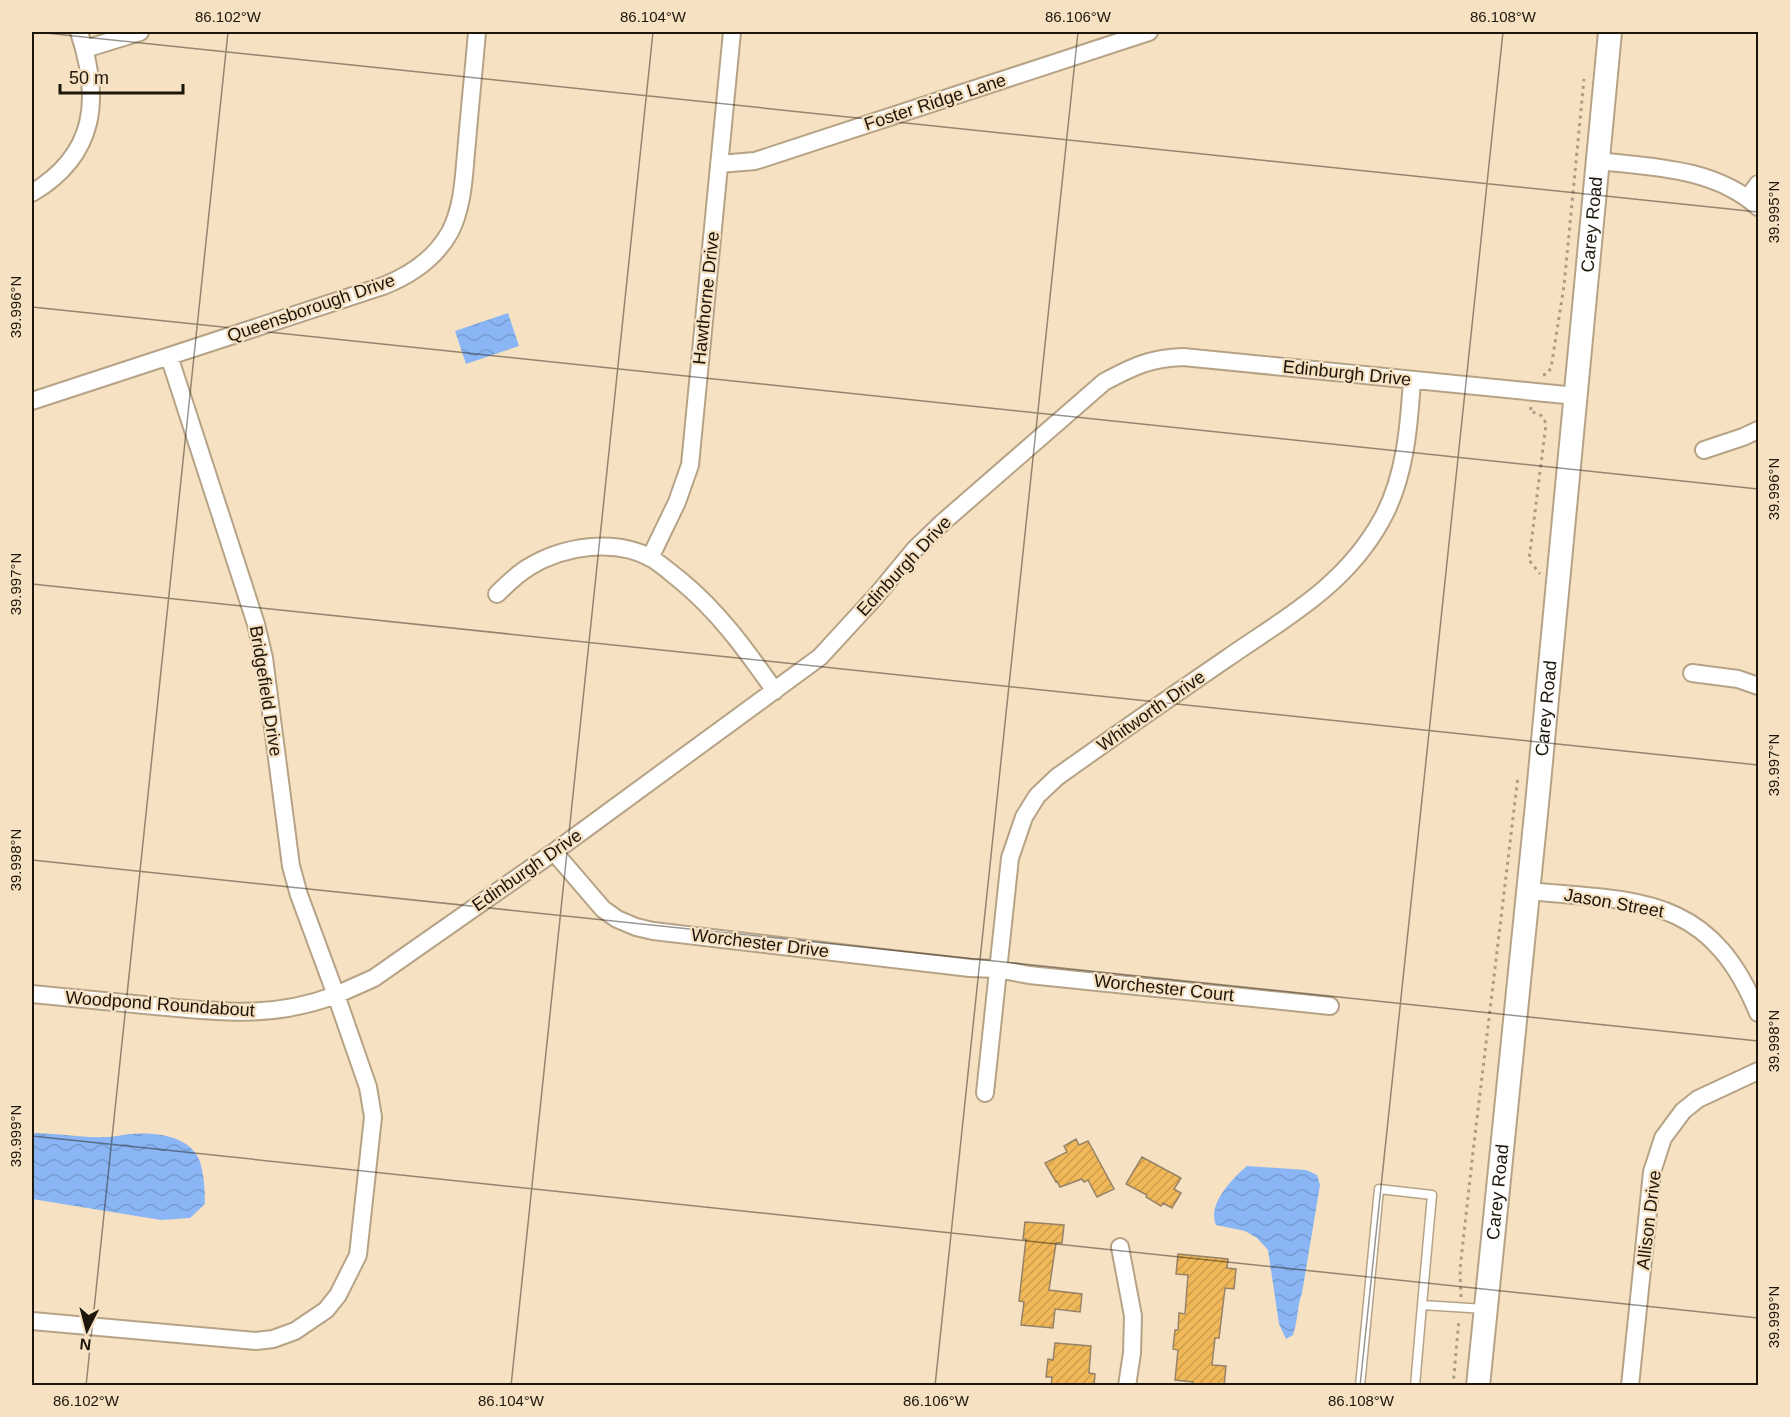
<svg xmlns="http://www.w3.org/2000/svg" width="1790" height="1417" font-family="Arial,sans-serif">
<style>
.water{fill:url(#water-waves)}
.building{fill:url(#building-hatch);stroke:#968367;stroke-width:1.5}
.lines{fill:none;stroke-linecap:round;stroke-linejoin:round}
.lane-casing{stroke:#b6a386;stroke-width:11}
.street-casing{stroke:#b6a386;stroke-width:20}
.secondary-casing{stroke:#b6a386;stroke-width:26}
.path{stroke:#ac9c84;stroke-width:3;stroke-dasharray:3 4.5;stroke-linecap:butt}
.lane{stroke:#fff;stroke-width:8}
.street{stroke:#fff;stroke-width:16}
.secondary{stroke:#fff;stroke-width:22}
.ticks{fill:none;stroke:#1d160b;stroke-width:1.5;stroke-opacity:0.45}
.labels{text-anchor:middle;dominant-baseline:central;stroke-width:4.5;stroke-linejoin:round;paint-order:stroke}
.street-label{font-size:18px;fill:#1d160b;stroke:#f6e1c2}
.neatline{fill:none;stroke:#1d160b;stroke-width:2}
.ticks-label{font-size:15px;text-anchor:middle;fill:#1d160b}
</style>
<defs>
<pattern id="water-waves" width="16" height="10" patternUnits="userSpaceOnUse" patternTransform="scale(1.5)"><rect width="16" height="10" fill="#8ab6f5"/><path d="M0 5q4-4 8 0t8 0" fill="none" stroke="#779cd1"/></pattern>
<pattern id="building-hatch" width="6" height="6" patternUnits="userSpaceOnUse" patternTransform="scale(1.5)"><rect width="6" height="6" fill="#f0b859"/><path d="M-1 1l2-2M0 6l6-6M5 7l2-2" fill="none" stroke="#cd9d4c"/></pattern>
</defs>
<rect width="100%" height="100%" fill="#f6e1c2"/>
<path class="water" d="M508 313 519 346 466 364 455 331Z
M32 1133C56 1133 81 1138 106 1137 113 1137 121 1135 129 1134 151 1132 183 1134 196 1154 204 1165 205 1191 205 1204L190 1218 161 1220 32 1199Z
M1247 1166 1306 1170 1317 1175 1320 1185 1302 1293C1297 1306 1298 1321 1293 1335L1286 1339 1279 1324 1268 1250 1257 1238 1245 1231 1216 1225C1207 1204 1232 1179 1247 1166Z"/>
<path class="building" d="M1076 1139 1079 1145 1088 1141 1114 1189 1097 1197 1088 1180 1084 1182 1082 1179 1060 1187 1057 1181 1056 1182 1045 1163 1067 1152 1064 1146Z
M1142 1157 1181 1178 1174 1189 1181 1193 1172 1208 1163 1203 1161 1206 1146 1197 1147 1195 1126 1184Z
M1025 1222 1064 1225 1062 1243H1056L1049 1290 1082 1294 1080 1312 1055 1309 1053 1328 1021 1325 1024 1302 1019 1301 1026 1239H1023Z
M1178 1254 1228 1259 1227 1268 1236 1269 1234 1289 1225 1288 1219 1338H1215L1212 1365 1226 1366 1224 1386H1192L1193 1382 1175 1380 1178 1350 1173 1349 1175 1330H1178L1179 1313 1185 1314 1188 1275 1176 1274Z
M1055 1343 1091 1346 1089 1373 1095 1374 1094 1386H1051L1052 1377H1046L1048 1359 1053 1360Z"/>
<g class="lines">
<defs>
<path id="lane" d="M1360 1386 1379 1189 1432 1195 1422 1305
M1415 1386 1422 1305 1485 1309"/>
<path id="street" d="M85 49 140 32
M1598 161C1653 167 1715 168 1758 207
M719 164 755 161 1149 32
M32 193C97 154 101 98 79 32
M1748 198 1758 184
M169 356 256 624 264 658 291 866 299 895 336 995 374 978 554 852 820 657 876 596 914 550 942 523 1104 382C1132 367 1150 358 1183 357L1576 396
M32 401 383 286C411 275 435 259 450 232 464 205 464 171 467 142 470 105 474 68 477 32
M1704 450 1743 437 1758 430
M650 558 677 502 690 465 732 32
M497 594C507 584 517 574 529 567 563 546 615 538 651 558 661 564 671 573 680 580 719 612 746 650 775 691
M1692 673 1738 679 1758 686
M554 852 603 909 617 919 636 927 653 931 970 968 998 969 1029 975 1330 1006
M1527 891C1639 901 1710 895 1758 1013
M32 994C73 998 114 1002 155 1006 221 1012 272 1019 336 995L368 1087 373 1117 358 1255 338 1295 326 1310 295 1331 273 1339 256 1341 32 1321
M985 1093 1010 858 1024 817 1037 796 1057 777C1113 737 1169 698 1226 659 1285 618 1344 587 1381 521 1405 479 1409 427 1412 380
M1120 1247 1133 1316 1132 1353 1127 1386
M1630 1386 1652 1172 1663 1138 1683 1111 1698 1099 1758 1071"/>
<g id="secondary">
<path id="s1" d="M1478 1386 1537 804 1610 32"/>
</g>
</defs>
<use href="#lane" class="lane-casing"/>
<use href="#street" class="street-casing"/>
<use href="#secondary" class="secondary-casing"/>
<path class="path" d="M1543 375 1547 374 1551 368 1564 286 1584 79
M1531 407 1530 412C1539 413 1543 415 1546 424L1529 560 1540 574
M1461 1297 1460 1269 1473 1152 1518 776
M1453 1386 1459 1319"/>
<use href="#lane" class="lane"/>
<use href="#street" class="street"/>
<use href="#secondary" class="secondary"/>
</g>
<path class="ticks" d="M36 32 1758 212M32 307 1758 489M32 584 1758 765M32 860 1758 1041M32 1136 1758 1318M86 1386 228 32M511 1386 653 32M935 1386 1078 32M1360 1386 1503 32"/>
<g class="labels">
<g class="street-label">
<text transform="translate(935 102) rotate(-18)">Foster Ridge Lane</text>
<text stroke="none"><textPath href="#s1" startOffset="1167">Carey Road</textPath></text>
<text transform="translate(706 298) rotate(-84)">Hawthorne Drive</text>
<text transform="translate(311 308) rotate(-19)">Queensborough Drive</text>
<text transform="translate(1347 373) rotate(6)">Edinburgh Drive</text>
<text transform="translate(904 566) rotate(-47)">Edinburgh Drive</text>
<text transform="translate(266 691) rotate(81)">Bridgefield Drive</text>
<text stroke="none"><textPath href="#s1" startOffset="681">Carey Road</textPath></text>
<text transform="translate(1151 711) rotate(-35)">Whitworth Drive</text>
<text transform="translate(527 870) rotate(-35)">Edinburgh Drive</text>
<text transform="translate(1614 903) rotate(10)">Jason Street</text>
<text transform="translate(760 943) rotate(7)">Worchester Drive</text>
<text transform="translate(1164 988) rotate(6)">Worchester Court</text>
<text transform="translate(160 1004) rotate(4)">Woodpond Roundabout</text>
<text stroke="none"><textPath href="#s1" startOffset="195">Carey Road</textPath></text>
<text transform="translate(1649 1220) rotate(-83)">Allison Drive</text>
</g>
</g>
<rect width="1790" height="1417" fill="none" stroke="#f6e1c2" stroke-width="66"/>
<g transform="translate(87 1330) rotate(186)" stroke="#f6e1c2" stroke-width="4.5" paint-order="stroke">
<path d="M0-4.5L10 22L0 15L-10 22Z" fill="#1d160b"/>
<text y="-9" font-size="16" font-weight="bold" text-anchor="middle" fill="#1d160b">N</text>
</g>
<path d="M60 84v9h123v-9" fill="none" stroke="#1d160b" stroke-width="3"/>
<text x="69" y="84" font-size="18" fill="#1d160b" stroke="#f6e1c2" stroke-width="4.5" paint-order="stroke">50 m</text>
<rect x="33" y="33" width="1724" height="1351" class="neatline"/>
<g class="ticks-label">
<text x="228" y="22">86.102°W</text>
<text x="653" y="22">86.104°W</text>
<text x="1078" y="22">86.106°W</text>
<text x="1503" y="22">86.108°W</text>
<text transform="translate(1774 212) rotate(-90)" y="5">39.995°N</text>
<text transform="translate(16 307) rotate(-90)" y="5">39.996°N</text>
<text transform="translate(1774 489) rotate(-90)" y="5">39.996°N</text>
<text transform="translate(16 584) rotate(-90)" y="5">39.997°N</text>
<text transform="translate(1774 765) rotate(-90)" y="5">39.997°N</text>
<text transform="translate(16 860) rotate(-90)" y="5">39.998°N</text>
<text transform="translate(1774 1041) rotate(-90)" y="5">39.998°N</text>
<text transform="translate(16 1136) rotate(-90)" y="5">39.999°N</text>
<text transform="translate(1774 1317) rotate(-90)" y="5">39.999°N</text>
<text x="86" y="1406">86.102°W</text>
<text x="511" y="1406">86.104°W</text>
<text x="936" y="1406">86.106°W</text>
<text x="1361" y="1406">86.108°W</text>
</g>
</svg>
